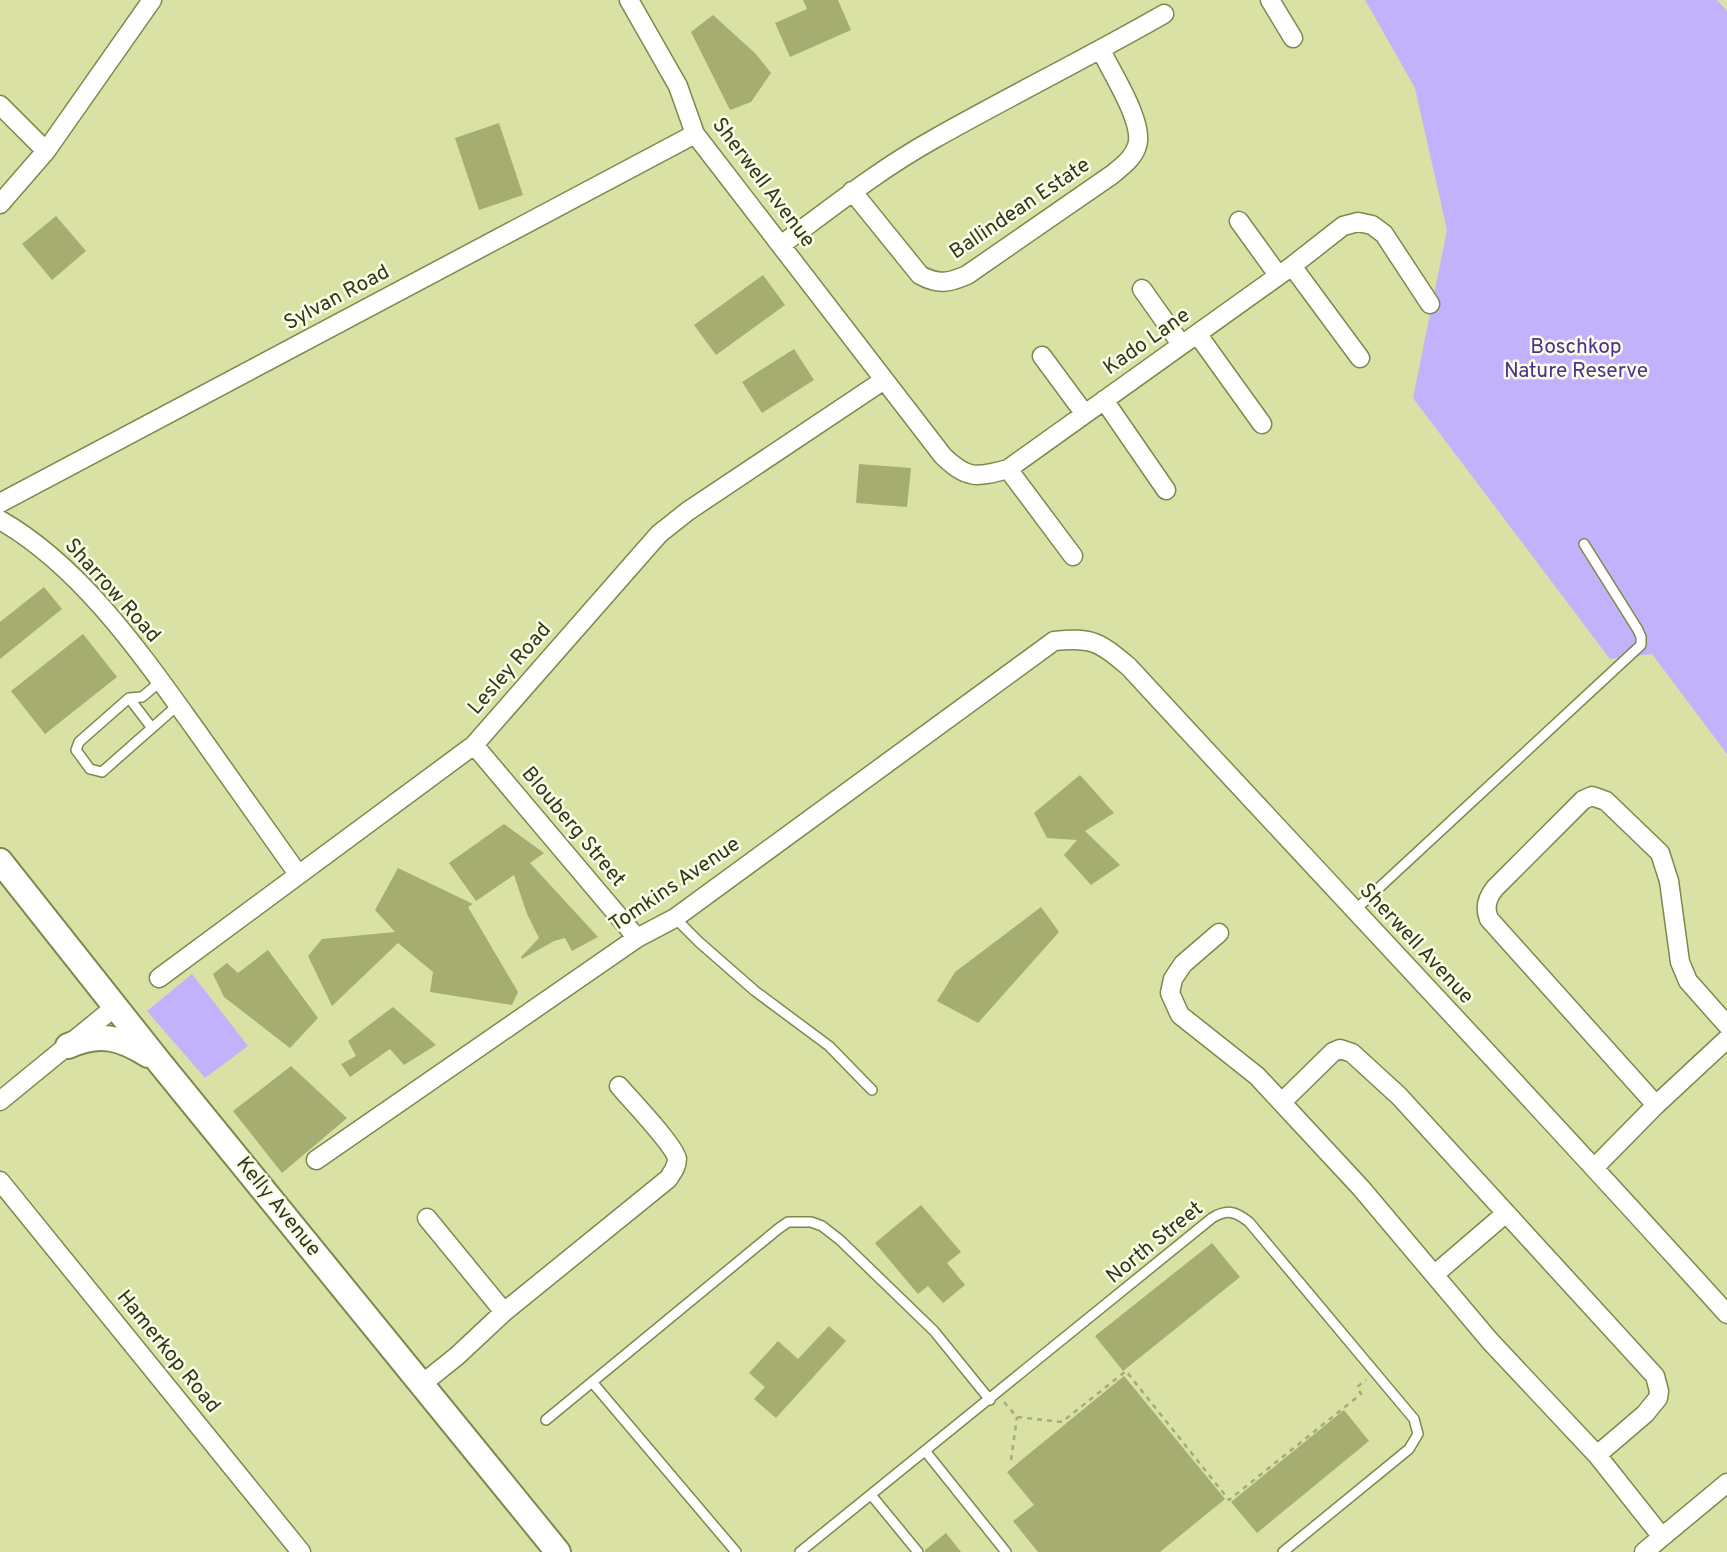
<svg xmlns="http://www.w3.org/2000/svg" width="1727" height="1552" font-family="Overpass,sans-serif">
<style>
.green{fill:#c2b2fc}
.building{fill:#a5ad71}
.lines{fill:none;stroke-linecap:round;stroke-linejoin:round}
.lane-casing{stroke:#80874d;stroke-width:12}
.street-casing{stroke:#80874d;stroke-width:21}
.secondary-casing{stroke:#80874d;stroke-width:28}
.path{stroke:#a5ab79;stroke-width:2.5;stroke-dasharray:5 5;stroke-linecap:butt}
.lane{stroke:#fff;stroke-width:9}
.street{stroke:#fff;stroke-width:18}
.secondary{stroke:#fff;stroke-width:24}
.labels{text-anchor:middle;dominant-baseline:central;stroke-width:5;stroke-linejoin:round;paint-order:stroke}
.street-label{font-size:21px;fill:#33351d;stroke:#fbfee6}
.park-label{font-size:21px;fill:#502d92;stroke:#fbfee6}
</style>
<rect width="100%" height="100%" fill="#d9e1a4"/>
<path class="green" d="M1365 0H1717L1727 11V754L1652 654 1610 659 1413 398 1447 230 1415 88Z
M192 974 248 1046 205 1078 147 1011Z"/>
<path class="building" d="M803 0H838L851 30 790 57 775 23 807 9Z
M713 15 756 54 771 73 751 102 730 110 691 32Z
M499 123 523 195 479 210 455 138Z
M56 216 86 251 52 280 22 244Z
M763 275 785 305 716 355 694 325Z
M794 349 814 380 762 413 742 382Z
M859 464 911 468 907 507 856 503Z
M44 587 62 609 0 659V622Z
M83 634 117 677 45 734 11 691Z
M1080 775 1114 813 1085 831 1120 865 1091 885 1064 855 1077 840 1047 838 1034 813Z
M504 824 544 853 530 863 598 937 572 951 565 938 554 941 522 959 521 957 539 938 527 914 514 875 476 901 449 863Z
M398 868 473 904 468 907 518 992 512 1005 430 992 433 972 398 943 332 1006 308 956 322 939 395 932 375 910Z
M1041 907 1059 932 978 1023 937 1001 955 972Z
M268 950 318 1018 290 1048 224 997 213 974 227 963 238 973Z
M393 1007 436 1045 404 1065 390 1049 350 1077 341 1064 356 1056 348 1041Z
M291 1066 347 1118 282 1173 233 1111Z
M921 1205 961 1252 947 1263 965 1285 943 1303 928 1286 918 1294 875 1243Z
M1212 1243 1240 1277 1123 1371 1095 1336Z
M829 1326 846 1341 776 1418 754 1399 765 1387 749 1373 778 1341 798 1359Z
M1124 1376 1225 1499 1160 1552H1038L1013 1521 1034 1505 1007 1472Z
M1344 1410 1369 1441 1257 1533 1231 1502Z
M946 1533 961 1552H925V1550Z"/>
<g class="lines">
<defs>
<path id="lane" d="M161 681 142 697 129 698 79 742 76 750 90 769 102 772 178 705
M129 698 152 728
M1354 911 1641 645V637L1638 630 1584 544
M675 918 699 942 755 991 829 1046 872 1090
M592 1382 736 1552
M546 1420 778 1229 788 1222H811L822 1226 840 1240 934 1331 990 1400
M926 1452 1006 1552
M872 1496 918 1552
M800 1552 1212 1218C1227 1209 1235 1211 1249 1222L1414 1419 1418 1434 1409 1449 1283 1552"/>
<path id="street" d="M629 0 678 86 695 134 943 456C967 479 976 478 1008 469L1292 266 1343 226 1358 222 1372 225 1384 234 1430 304
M1270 0 1293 38
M0 105 46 151
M852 191 920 275C938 285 949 283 967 275L1113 174C1122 166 1133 159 1137 146 1145 123 1111 72 1101 50
M0 204 46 151 152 0
M1239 221 1278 275
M781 245C831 208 880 169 934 139 1010 96 1089 57 1164 14
M1292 266 1360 358
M1142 289 1181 344
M1198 335 1262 424
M1042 356 1084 413
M1104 400 1166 490
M1008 469 1073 556
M0 503 695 134
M0 520C81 566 142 655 196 730 230 778 264 826 298 874
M474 745 637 938
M1219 933 1183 964 1173 979 1170 993 1180 1015 1257 1076 1361 1188 1490 1341 1597 1455 1662 1537
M159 978 474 745 659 534 688 511 884 380
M0 1101 116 1006
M1282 1102 1333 1052 1340 1049 1352 1053 1399 1096 1655 1376 1659 1391 1658 1398 1645 1414 1597 1455
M1656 1105 1489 919C1484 907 1487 898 1495 888L1583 800 1592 796 1606 801 1660 853 1669 881 1680 962 1688 981 1727 1025
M316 1160 637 938 675 918 1054 641C1093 637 1099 642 1129 667 1328 883 1531 1096 1727 1314
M1595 1167 1656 1105 1727 1039
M0 1181 301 1552
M427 1218 504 1312
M1435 1274 1505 1214
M422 1384 457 1356 504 1312 668 1179C672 1173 677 1167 677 1159 675 1146 630 1099 619 1086
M1644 1552 1727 1483"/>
<path id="secondary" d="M0 861 160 1063 558 1552
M68 1046C99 1032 120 1037 148 1055"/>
</defs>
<use href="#lane" class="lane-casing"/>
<use href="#street" class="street-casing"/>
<use href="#secondary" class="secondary-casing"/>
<path class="path" d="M1004 1402 1017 1417 1062 1422 1126 1371 1229 1500 1361 1394 1357 1387 1366 1380
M1011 1460 1017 1417"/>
<use href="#lane" class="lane"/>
<use href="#street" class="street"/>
<use href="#secondary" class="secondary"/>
</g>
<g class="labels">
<g class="street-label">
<text transform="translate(763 183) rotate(53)">Sherwell Avenue</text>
<text transform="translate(1020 209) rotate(-34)">Ballindean Estate</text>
<text transform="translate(337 298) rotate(-28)">Sylvan Road</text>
<text transform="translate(1147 342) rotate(-35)">Kado Lane</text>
<text transform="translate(112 591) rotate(48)">Sharrow Road</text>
<text transform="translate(510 669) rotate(-49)">Lesley Road</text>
<text transform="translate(573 827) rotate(50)">Blouberg Street</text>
<text transform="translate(675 885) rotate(-34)">Tomkins Avenue</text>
<text transform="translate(1416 944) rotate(47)">Sherwell Avenue</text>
<text transform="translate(278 1207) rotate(51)">Kelly Avenue</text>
<text transform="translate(1155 1243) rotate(-39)">North Street</text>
<text transform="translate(168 1352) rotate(51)">Hamerkop Road</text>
</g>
<g class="park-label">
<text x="1576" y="347">Boschkop<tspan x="1576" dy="24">Nature Reserve</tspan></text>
</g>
</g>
</svg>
